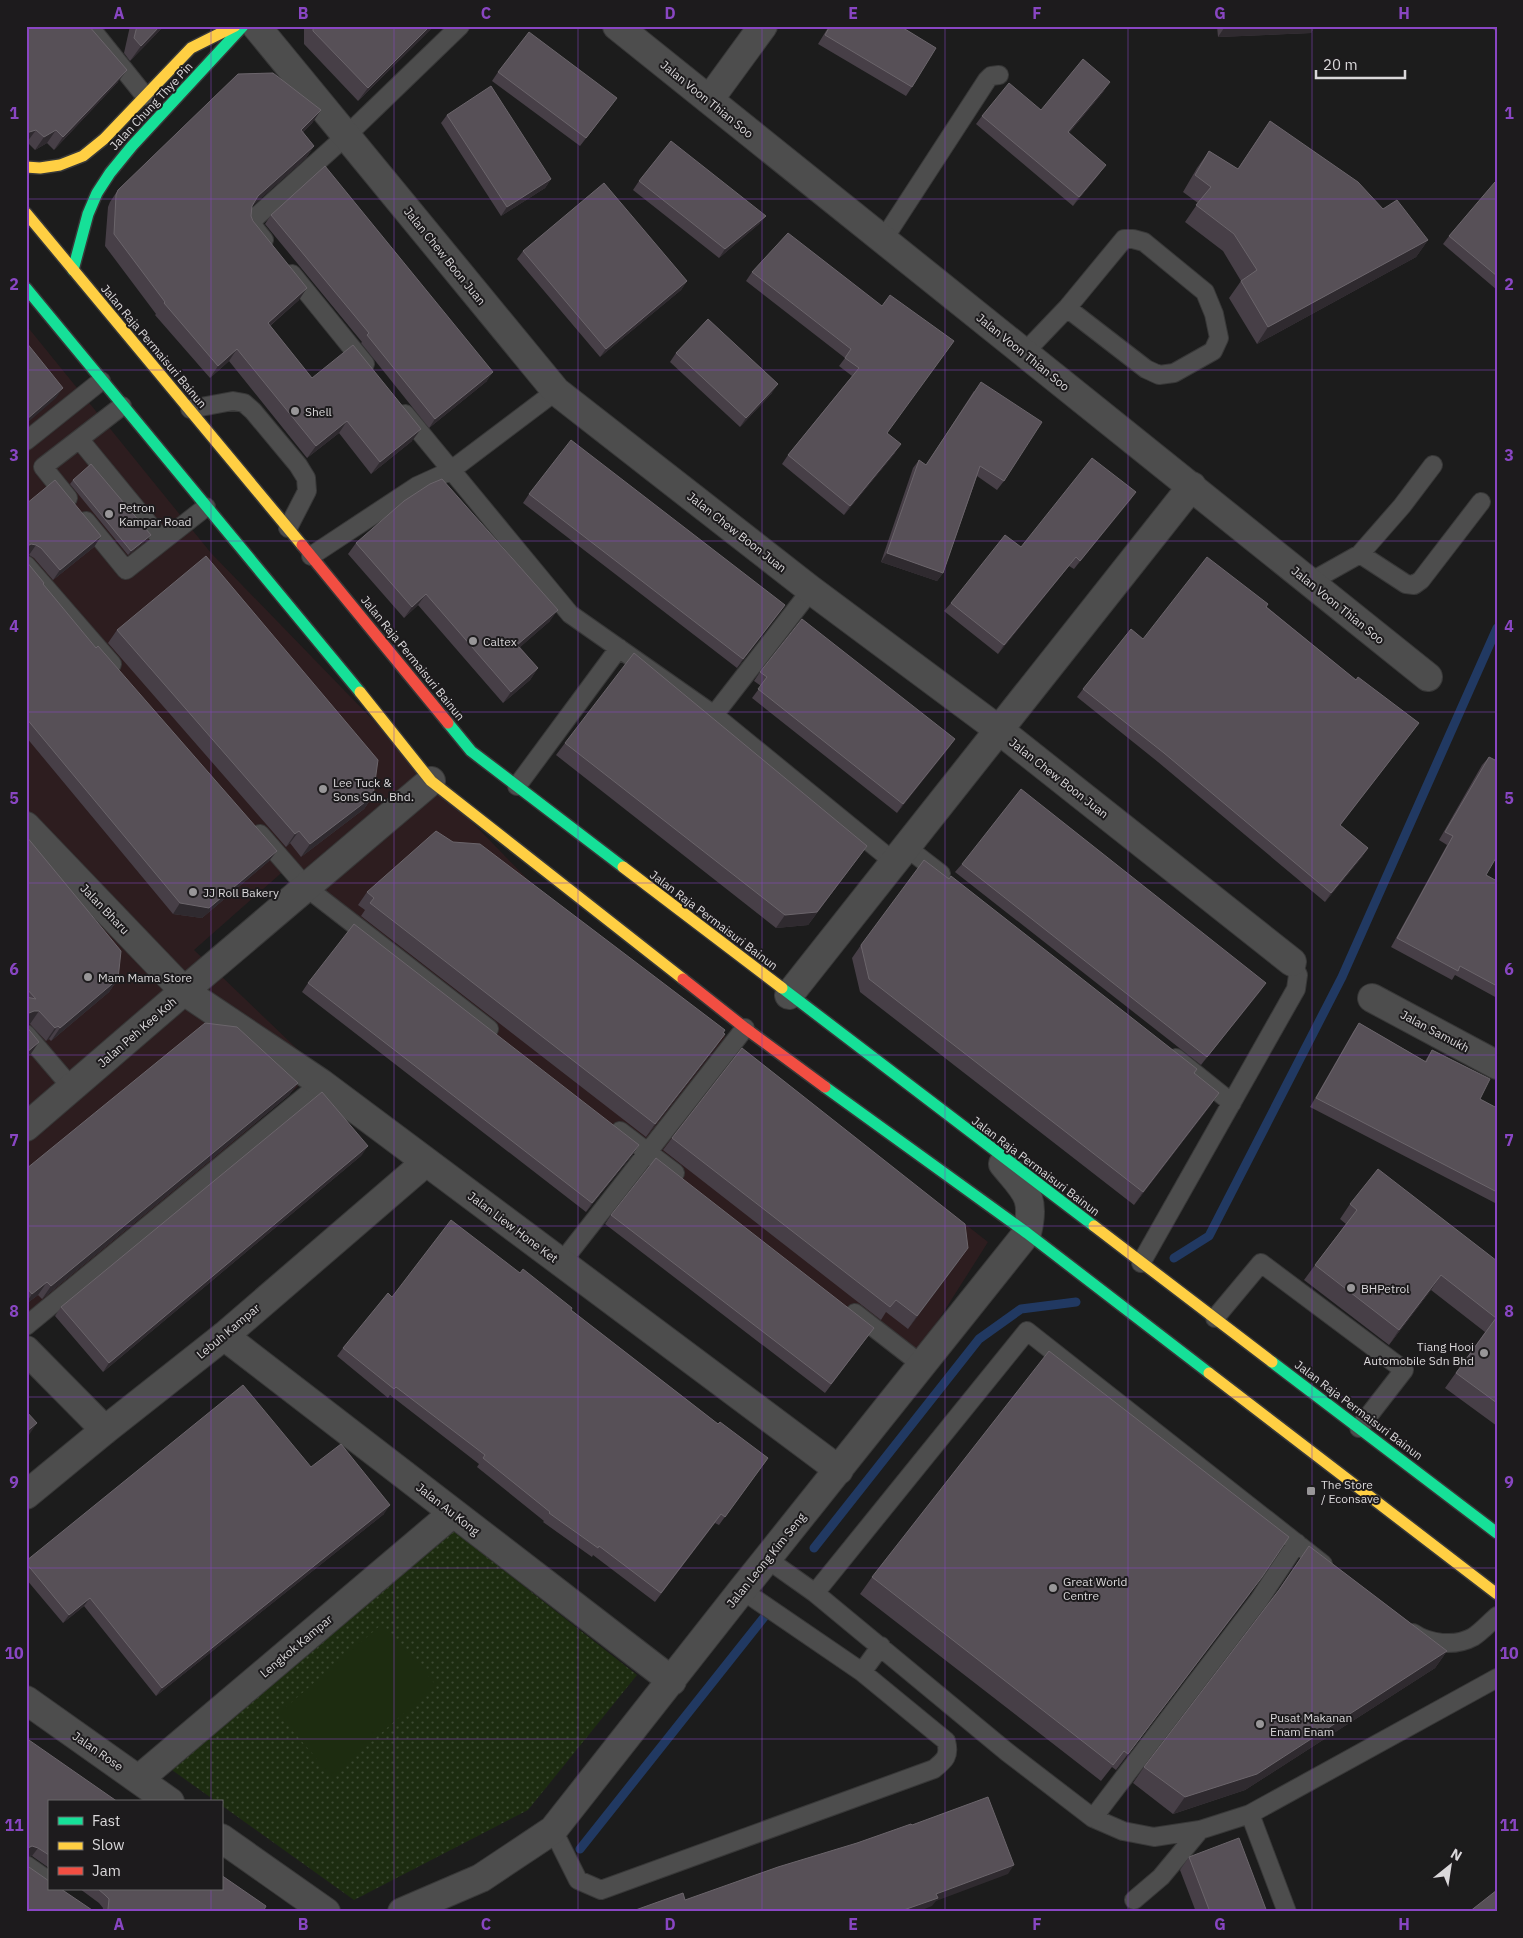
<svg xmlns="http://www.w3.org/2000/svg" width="1523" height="1938" font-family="'IBM Plex Sans',sans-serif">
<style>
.commercial{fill:#2d1d1f}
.grass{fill:url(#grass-dots)}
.garden{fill:#1d2c10}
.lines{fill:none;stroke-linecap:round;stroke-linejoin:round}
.stream{stroke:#213962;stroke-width:9}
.lane-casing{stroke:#383838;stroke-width:20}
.street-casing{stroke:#383838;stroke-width:30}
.fast-casing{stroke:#383838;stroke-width:14}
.slow-casing{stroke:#383838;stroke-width:14}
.jam-casing{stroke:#383838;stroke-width:14}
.lane{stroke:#4d4d4d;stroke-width:18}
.street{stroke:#4d4d4d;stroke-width:28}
.fast{stroke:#16e098;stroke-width:11}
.slow{stroke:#ffcf43;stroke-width:11}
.jam{stroke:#f24e42;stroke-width:11}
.wall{fill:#473f47}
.shaded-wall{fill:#2f2a2f}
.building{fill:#575057;stroke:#6b656b}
.grid{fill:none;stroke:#8946c3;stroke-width:1;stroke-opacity:0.55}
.poi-dot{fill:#989698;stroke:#1d1b1d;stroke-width:2}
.labels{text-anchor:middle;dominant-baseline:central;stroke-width:4;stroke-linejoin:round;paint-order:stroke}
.street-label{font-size:12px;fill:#dad8da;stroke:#1d1b1d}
.poi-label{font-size:12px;fill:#dad8da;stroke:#1d1b1d;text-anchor:start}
.neatline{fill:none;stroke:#8946c3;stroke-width:2}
.grid-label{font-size:16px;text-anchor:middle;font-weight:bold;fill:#8946c3}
</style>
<defs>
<pattern id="grass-dots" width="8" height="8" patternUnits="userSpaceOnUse" patternTransform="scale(1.25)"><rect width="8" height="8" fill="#1d2c10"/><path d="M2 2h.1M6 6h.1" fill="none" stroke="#3d4a32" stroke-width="1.8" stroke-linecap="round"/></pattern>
</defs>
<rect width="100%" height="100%" fill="#1c1c1c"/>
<path class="commercial" d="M26 325 211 553 536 888 988 1242 910 1365 287 868 194 950 318 1069 26 1323Z"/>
<path class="grass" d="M451 1529 637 1675 528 1810 354 1900 221 1805V1802H217L172 1770Z"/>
<path class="garden" d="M382 1624 436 1685 332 1776 278 1714Z"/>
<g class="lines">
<path class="stream" d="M1174 1258 1209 1236 1342 977 1497 628
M814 1548 979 1339 1021 1309 1076 1302
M580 1849 765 1616"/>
<defs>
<path id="lane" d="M89 26 145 96
M264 240 253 226 254 220 257 216 346 136 460 26
M883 240 987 80 991 76 999 75
M292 274 365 364
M1024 353 1067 308 1124 239H1133L1144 242 1205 292 1214 314 1219 338 1213 351 1174 373 1159 375 1146 369 1067 308
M190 409 233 401 244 403 253 411 298 465 306 478 307 491 288 528
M405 414 570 614 714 715 894 862
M80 440 162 540
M26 441 101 381
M68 498 43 467 122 406
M86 521 126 570 206 507
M1360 554 1406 584 1414 585 1421 580 1481 502
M311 556 417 486 450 471 556 391
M26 565 112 664
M1310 582 1360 554 1402 506 1433 465
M714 715 811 590
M517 786 619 648
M260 834 307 888 489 1029
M906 847 941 874
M26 1034 72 1088
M1176 1058 1232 1103
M620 1131 675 1173
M561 1263 745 1028
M1141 1263 1296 989 1298 975 1292 962
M855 1313 922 1365
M1215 1318 1261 1263 1404 1370 1359 1428
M26 1326 321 1083
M767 1559 815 1593 1007 1752 1093 1818 1123 1831 1154 1837 1200 1830 1250 1814 1497 1678
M815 1593 1027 1331 1323 1564
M1413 1633C1429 1644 1455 1647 1473 1637 1481 1632 1489 1623 1497 1616
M862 1672 881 1646
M1250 1814 1287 1912
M1093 1818 1259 1600 1297 1543
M553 1830 578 1880 601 1890 934 1769C945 1760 950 1756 946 1741L862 1672 742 1590
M26 1865 49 1881
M1134 1900 1161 1877 1200 1830"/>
<path id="street" d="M256 26 556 391 811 590 999 730 1292 962
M617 26 1428 677
M709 100 763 26
M26 826 184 991 321 1083 839 1470
M789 995 1192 486
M1372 998 1497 1065
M26 1127 184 991 431 781
M224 1336 672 1681
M26 1350 105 1430
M26 1495 105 1430 224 1336 426 1162
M26 1700 170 1802
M139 1779 453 1513
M221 1838 326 1912
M402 1912 481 1878 553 1830 742 1590 1027 1233C1036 1196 1025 1191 1003 1164"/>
<path id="fast" d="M73 270 88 214 97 193 110 173 132 146 243 26
M26 288 360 692
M448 723 471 751 623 867
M782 988 1094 1226
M825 1087 1027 1233 1209 1373
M1272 1362 1497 1533"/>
<path id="slow" d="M26 167 40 168 60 165 83 156 104 139 191 48 235 26
M26 213 302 545
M360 692 431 781 683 979
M623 867 782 988
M1094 1226 1272 1362
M1209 1373 1497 1594"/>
<path id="jam" d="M302 545 448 723
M683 979 745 1028 825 1087"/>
</defs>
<use href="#lane" class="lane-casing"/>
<use href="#street" class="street-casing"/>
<use href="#fast" class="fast-casing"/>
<use href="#slow" class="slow-casing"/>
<use href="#jam" class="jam-casing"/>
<use href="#lane" class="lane"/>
<use href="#street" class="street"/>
<use href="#fast" class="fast"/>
<use href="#slow" class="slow"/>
<use href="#jam" class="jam"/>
</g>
<path class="wall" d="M26 26 118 82 54 150 47 143 35 150 27 142 26 143Z
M130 26H164L130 61 124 53Z
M304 26H434L358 101 304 44Z
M829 26H900L912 87 906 96 818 44Z
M1217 26H1315L1311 33 1218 37Z
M1489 26H1497V32Z
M498 72 611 106 580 146 492 81Z
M1104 91 1069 133 1100 173 1073 206 976 124 982 116 1041 110Z
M447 115 551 179 545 188 501 216 441 123Z
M1270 121 1383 209 1428 240 1416 257 1257 344 1229 298 1241 281 1223 251 1185 222 1198 203 1183 192 1197 168 1209 151 1238 169Z
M313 122 303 132 314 146 306 158 252 206 251 216 299 300 270 326 312 378 412 441 371 474 339 433 307 458 229 361 210 378 155 315 156 314 105 246 108 207 110 202 118 190Z
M639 181 766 216 759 224 719 258 633 190Z
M1497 183V290L1443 244 1449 236Z
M271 215 487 381 429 428 361 343 362 342 265 224Z
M523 251 687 281 681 290 600 357 517 259Z
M752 272 882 306 887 434 895 453 844 515 782 464 788 455 852 376 839 366 845 358 746 281Z
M676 353 772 393 740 427 670 362Z
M974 391 1004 481 997 490 977 476 943 573 937 581 881 562 913 468 919 460 926 465Z
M73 480 151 535 148 539 128 555 70 484Z
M1136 492 1074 569 1069 566 998 654 944 611 951 603 1021 547Z
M529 494 785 605 737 668 523 503Z
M26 504 101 536 94 547 53 580 34 558 29 555Z
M356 543 550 621 520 647 538 668 530 680 503 703 418 605 404 618 348 554Z
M26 561 43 585 96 648 277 851 269 861 202 918 173 914 26 737Z
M1267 607 1356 680 1419 723 1340 825 1368 848 1362 857 1325 902 1158 762 1077 697 1083 689 1143 639Z
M117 630 373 796 364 809 301 857 290 843 286 847 108 643Z
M760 672 955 739 897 813 752 698 761 686 754 681Z
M565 743 867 846 808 925 776 928 556 755Z
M1489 757 1486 875 1497 881V998L1455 975 1452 980 1391 947 1447 845 1439 840 1482 765Z
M26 836 118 979 109 992 51 1041 49 1039 46 1041 30 1024H26Z
M962 864 1266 983 1201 1065 955 872Z
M949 879 1219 1093 1210 1106 1134 1205 860 992 852 958 861 945Z
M367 892 723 1033 716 1047 646 1137 361 916 365 910 358 905Z
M308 983 639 1145 633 1154 586 1212 302 992Z
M1359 1023 1425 1061 1432 1050 1480 1099 1497 1108V1204L1310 1107 1353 1032Z
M298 1083 289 1095 42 1299 38 1295 26 1304V1169Z
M672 1138 959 1261 908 1329 886 1312 881 1320 663 1150Z
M362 1155 103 1372 55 1316 61 1307Z
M1350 1204 1497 1261V1426L1445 1388 1485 1332 1431 1290 1389 1345 1304 1280 1315 1265 1346 1224 1340 1219Z
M611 1215 874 1328 825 1393 605 1224Z
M520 1273 571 1310 718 1424 768 1458 719 1525 715 1523 655 1602 593 1555 592 1557 543 1522 544 1521 477 1467 479 1464 390 1395 388 1398 337 1356 343 1348 392 1297Z
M311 1467 384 1514 156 1696 84 1606 63 1623 26 1579V1561Z
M1309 1546 1447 1651 1435 1668 1245 1790 1173 1814 1133 1783 1144 1767 1275 1595Z
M872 1577 1250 1594 1116 1770 1112 1767 1101 1781 860 1594Z
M26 1738 49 1802V1868L32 1856 26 1855Z
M1189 1857 1267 1912H1196L1180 1870Z
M80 1889H221L263 1912H102L103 1908 99 1903Z"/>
<path class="shaded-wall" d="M160 26H164L130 61 141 46Z
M430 26H434L358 101 368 88Z
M1269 26H1315L1311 33 1218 37 1224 28Z
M127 70 118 82 54 150 63 137Z
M1110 82 1104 91 1062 141 1068 132Z
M321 110 313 122 292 142 301 130Z
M36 130 27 142 26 143 27 133Z
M56 130 47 143 35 150 44 137Z
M314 146 306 158 250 208 258 196Z
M1106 165 1100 173 1073 206 1079 197Z
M551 179 545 188 501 216 507 207Z
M766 216 759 224 719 258 725 249Z
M1428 240 1416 257 1257 344 1268 327Z
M687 281 681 290 600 357 606 349Z
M307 288 299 300 259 335 268 323Z
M237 349 229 361 210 378 218 366Z
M493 372 487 381 429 428 435 419Z
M778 384 772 393 740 427 746 418Z
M63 388 56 398 26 424V420Z
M347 421 339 433 307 458 316 446Z
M421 429 412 441 371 474 380 462Z
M901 444 895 453 844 515 850 506Z
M1136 492 1130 501 1074 569 1080 561Z
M151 535 148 539 128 555 131 551Z
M101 536 94 547 53 580 60 570Z
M31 544 36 545 29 555H26V547Z
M887 553 943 573 937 581 881 562Z
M1076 557 1069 566 998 654 1004 645Z
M426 594 418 605 404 618 412 607Z
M785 605 779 614 737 668 743 659Z
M558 610 550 621 510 656 517 645Z
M538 668 530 680 503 703 511 692Z
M1419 723 1412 732 1334 834 1340 825Z
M955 739 949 748 897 813 903 804Z
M373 796 364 809 301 857 310 844Z
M299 831 290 843 286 847 295 834Z
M867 846 808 925 776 928 785 915Z
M1368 848 1362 857 1325 902 1331 893Z
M277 851 269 861 202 918 173 914 180 903Z
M118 979 109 992 51 1041 60 1028Z
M1266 983 1260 992 1201 1065 1207 1057Z
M34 1011H39L30 1024H26V1016L29 1013Z
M58 1026 49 1039 46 1041 55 1028Z
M725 1034 716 1047 646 1137 655 1124Z
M39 1042 30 1055 26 1058V1053Z
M298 1083 289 1095 42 1299 51 1286Z
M1219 1093 1210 1106 1134 1205 1143 1192Z
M639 1145 633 1154 586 1212 592 1203Z
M368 1146 362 1155 103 1372 109 1363Z
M968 1248 959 1261 908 1329 917 1316Z
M1441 1275 1431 1290 1389 1345 1399 1330Z
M47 1282 38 1295 26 1304V1303L32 1294Z
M37 1423 29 1435 26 1437V1432Z
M390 1505 384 1514 156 1696 162 1688Z
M1262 1577 1250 1594 1116 1770 1128 1754Z
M90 1598 84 1606 63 1623 69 1615Z
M1447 1651 1435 1668 1245 1790 1173 1814 1185 1797Z
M32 1846 38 1848 32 1856 26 1855V1849Z
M1014 1865 1008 1874 936 1901 932 1906 917 1912H898L936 1894Z"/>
<path class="building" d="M26 26H89L127 70 63 137 56 130 44 137 36 130 26 133Z
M137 26H160L141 46 134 38Z
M313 26H430L368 88 313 31Z
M830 26H900L936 48 912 87 825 35Z
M1224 26H1269L1224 28Z
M529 32 617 98 586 138 498 72Z
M1083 59 1110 82 1068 132 1106 165 1079 197 982 116 1009 83 1041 110Z
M273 73 321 110 301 130 314 146 258 196 252 206 251 216 253 221 307 288 268 323 312 378 353 345 421 429 380 462 347 421 316 446 237 349 218 366 164 303 165 302 114 234 116 195 118 190 238 74Z
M491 86 551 179 507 207 447 115Z
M1270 121 1358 182 1383 209 1397 200 1428 240 1268 327 1241 281 1257 270 1234 234 1196 205 1211 187 1195 175 1209 151 1238 169Z
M671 141 766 216 725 249 639 181Z
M325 166 493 372 435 419 367 335 369 333 271 215Z
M1495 182 1497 183V276L1449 236Z
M604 183 687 281 606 349 523 251Z
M788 233 882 306 890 295 954 341 887 433 901 444 850 506 788 455 859 368 845 358 851 349 752 272Z
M708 319 778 384 746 418 676 353Z
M26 342 63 388 26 420Z
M981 382 1042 422 1004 481 980 466 943 573 887 553 919 460 926 465Z
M571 440 785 605 743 659 529 494Z
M1092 458 1136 492 1080 561 1076 557 1004 645 951 603 1005 535 1021 547Z
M91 464 151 535 131 551 73 480Z
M442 479 558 610 517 645 538 668 511 692 426 594 412 607 356 543 404 501 430 484Z
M55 480 101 536 60 570 41 548 36 545 31 544 26 547V504Z
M206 556 378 760 373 796 310 844 299 831 295 834 117 630Z
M1207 557 1268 604 1266 607 1356 680 1358 677 1419 723 1340 825 1368 848 1331 893 1164 753 1083 689 1131 629 1143 639Z
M26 561 44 583 43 584 96 648 98 646 277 851 209 908 180 903 26 718Z
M802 619 955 739 903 804 758 689 767 677 760 672Z
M634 653 867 846 817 912 785 915 565 743Z
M1489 757 1497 761V856L1486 875 1497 881V986L1460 966 1458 971 1397 938 1453 836 1445 832Z
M1021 789 1266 983 1207 1057 962 864Z
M436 831 453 842 480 844 725 1030 723 1033 725 1034 655 1124 370 903 374 898 367 892Z
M26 836 121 951 118 979 60 1028 58 1026 55 1028 39 1011H34L29 1013 26 1016V997L36 999 26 988Z
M924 860 949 879 951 876 1197 1069 1194 1073 1219 1093 1143 1192 869 979 861 945Z
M354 924 639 1145 592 1203 308 983Z
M205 1023 237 1027 298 1083 51 1286 47 1282 32 1294 26 1287V1169Z
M1359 1023 1426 1062 1432 1050 1490 1079 1480 1099 1497 1108V1192L1316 1098Z
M26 1026 39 1042 26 1053Z
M742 1048 965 1224 968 1248 917 1316 896 1300 890 1307 672 1138Z
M322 1092 368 1146 109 1363 61 1307Z
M656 1158 874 1328 831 1384 611 1215Z
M1378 1169 1497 1261V1403L1456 1373 1496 1318 1441 1275 1399 1330 1315 1265 1357 1210 1350 1204Z
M451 1220 520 1273 523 1269 572 1308 571 1310 718 1424 720 1422 768 1458 725 1517 721 1514 661 1593 599 1546 598 1548 549 1513 550 1512 483 1458 485 1455 396 1387 394 1389 343 1348 388 1293 392 1297Z
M1049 1351 1289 1537 1262 1577 1128 1754 1124 1751 1113 1765 872 1577Z
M243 1385 311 1467 341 1444 390 1505 162 1688 90 1598 69 1615 26 1563V1561Z
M26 1411 37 1423 26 1432Z
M1309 1546 1447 1651 1257 1774 1185 1797 1144 1767 1279 1590Z
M26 1738 118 1802H49V1855L38 1848 32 1846 26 1849Z
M988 1797 1014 1865 936 1894 938 1898 898 1912H630L683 1893 685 1900 778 1867 857 1843 911 1824 912 1825Z
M1239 1838 1267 1912H1210L1189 1857Z
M26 1865 49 1881V1889H61L95 1912H26Z
M221 1875 266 1906 263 1912H105L108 1909 109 1899 105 1895 98 1889H221Z
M1497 1890V1912H1469Z"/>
<path class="grid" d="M211 26V1802M394 26V1912M578 26V1912M762 26V1912M945 26V1912M1128 26V1912M1312 26V1912M26 199H1497M26 370H1497M26 541H1497M26 712H1497M26 883H1497M26 1055H1497M26 1226H1497M26 1397H1497M26 1568H1497M26 1739H1497M211 1889V1912"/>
<g class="poi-dot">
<circle cx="295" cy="411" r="5"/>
<circle cx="109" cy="514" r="5"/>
<circle cx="473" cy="641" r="5"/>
<circle cx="323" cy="789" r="5"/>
<circle cx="193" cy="892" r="5"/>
<circle cx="88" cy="977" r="5"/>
<circle cx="1351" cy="1288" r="5"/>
<circle cx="1484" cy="1353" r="5"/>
<rect x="1306" y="1486" width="10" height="10" rx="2.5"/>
<circle cx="1053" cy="1588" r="5"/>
<circle cx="1260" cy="1724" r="5"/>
</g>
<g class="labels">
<g class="street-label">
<text transform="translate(707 99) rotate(39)">Jalan Voon Thian Soo</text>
<text transform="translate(151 106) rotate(-47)">Jalan Chung Thye Pin</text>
<text transform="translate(445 256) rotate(51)">Jalan Chew Boon Juan</text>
<text transform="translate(154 346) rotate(50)">Jalan Raja Permaisuri Bainun</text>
<text transform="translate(1023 352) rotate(39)">Jalan Voon Thian Soo</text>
<text transform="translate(737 532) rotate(38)">Jalan Chew Boon Juan</text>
<text transform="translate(1338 605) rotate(39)">Jalan Voon Thian Soo</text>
<text transform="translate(413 658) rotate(51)">Jalan Raja Permaisuri Bainun</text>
<text transform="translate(1059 778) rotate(38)">Jalan Chew Boon Juan</text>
<text transform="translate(105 909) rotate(46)">Jalan Bharu</text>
<text transform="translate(714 920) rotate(37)">Jalan Raja Permaisuri Bainun</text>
<text transform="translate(1435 1031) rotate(28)">Jalan Samukh</text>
<text transform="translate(137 1032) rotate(-41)">Jalan Peh Kee Koh</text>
<text transform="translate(1036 1166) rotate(37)">Jalan Raja Permaisuri Bainun</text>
<text transform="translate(513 1227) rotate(37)">Jalan Liew Hone Ket</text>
<text transform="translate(228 1331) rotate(-40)">Lebuh Kampar</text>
<text transform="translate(1359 1410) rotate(37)">Jalan Raja Permaisuri Bainun</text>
<text transform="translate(448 1509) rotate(38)">Jalan Au Kong</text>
<text transform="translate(766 1560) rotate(-51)">Jalan Leong Kim Seng</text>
<text transform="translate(296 1646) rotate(-40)">Lengkok Kampar</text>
<text transform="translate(98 1751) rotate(35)">Jalan Rose</text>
</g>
<g class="poi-label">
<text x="305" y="411">Shell</text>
<text x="119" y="507">Petron<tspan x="119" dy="14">Kampar Road</tspan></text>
<text x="483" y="641">Caltex</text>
<text x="333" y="782">Lee Tuck &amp;<tspan x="333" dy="14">Sons Sdn. Bhd.</tspan></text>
<text x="203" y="892">JJ Roll Bakery</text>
<text x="98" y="977">Mam Mama Store</text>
<text x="1361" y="1288">BHPetrol</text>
<text x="1474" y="1346" text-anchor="end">Tiang Hooi<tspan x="1474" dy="14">Automobile Sdn Bhd</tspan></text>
<text x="1321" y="1484">The Store<tspan x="1321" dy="14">/ Econsave</tspan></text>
<text x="1063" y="1581">Great World<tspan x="1063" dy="14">Centre</tspan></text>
<text x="1270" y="1717">Pusat Makanan<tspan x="1270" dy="14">Enam Enam</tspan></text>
</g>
</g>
<rect width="1523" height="1938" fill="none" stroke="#1d1b1d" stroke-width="55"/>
<rect x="48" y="1800" width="175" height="90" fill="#1d1b1d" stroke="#696769"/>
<rect x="58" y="1817" width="25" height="8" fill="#16e098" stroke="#696769"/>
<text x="92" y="1826" font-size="15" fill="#dad8da">Fast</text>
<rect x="58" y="1842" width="25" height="8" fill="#ffcf43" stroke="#696769"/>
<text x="92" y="1850" font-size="15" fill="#dad8da">Slow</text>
<rect x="58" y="1867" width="25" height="8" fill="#f24e42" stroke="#696769"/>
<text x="92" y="1876" font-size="15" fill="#dad8da">Jam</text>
<g transform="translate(1450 1866) rotate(30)" stroke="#1d1b1d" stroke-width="4" paint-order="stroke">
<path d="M0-4L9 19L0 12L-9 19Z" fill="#dad8da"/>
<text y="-8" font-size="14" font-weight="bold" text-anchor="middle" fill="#dad8da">N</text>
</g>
<path d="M1316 70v8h89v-8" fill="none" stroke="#dad8da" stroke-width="2.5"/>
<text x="1323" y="70" font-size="15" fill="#dad8da" stroke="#1d1b1d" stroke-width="4" paint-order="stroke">20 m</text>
<rect x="28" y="28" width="1468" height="1882" class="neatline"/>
<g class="grid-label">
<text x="119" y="19">A</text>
<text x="303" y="19">B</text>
<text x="486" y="19">C</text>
<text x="670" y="19">D</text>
<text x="853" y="19">E</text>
<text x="1037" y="19">F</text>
<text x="1220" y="19">G</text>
<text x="1404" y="19">H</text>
<text x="14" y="119">1</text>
<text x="1509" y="119">1</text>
<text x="14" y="290">2</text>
<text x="1509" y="290">2</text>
<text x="14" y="461">3</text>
<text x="1509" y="461">3</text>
<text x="14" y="632">4</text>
<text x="1509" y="632">4</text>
<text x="14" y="804">5</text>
<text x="1509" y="804">5</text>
<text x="14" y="975">6</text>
<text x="1509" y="975">6</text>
<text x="14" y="1146">7</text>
<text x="1509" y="1146">7</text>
<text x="14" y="1317">8</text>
<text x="1509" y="1317">8</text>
<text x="14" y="1488">9</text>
<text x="1509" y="1488">9</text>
<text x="14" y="1659">10</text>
<text x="1509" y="1659">10</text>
<text x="14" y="1831">11</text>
<text x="1509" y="1831">11</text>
<text x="119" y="1930">A</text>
<text x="303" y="1930">B</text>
<text x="486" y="1930">C</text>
<text x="670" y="1930">D</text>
<text x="853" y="1930">E</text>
<text x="1037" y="1930">F</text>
<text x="1220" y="1930">G</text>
<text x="1404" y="1930">H</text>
</g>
</svg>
